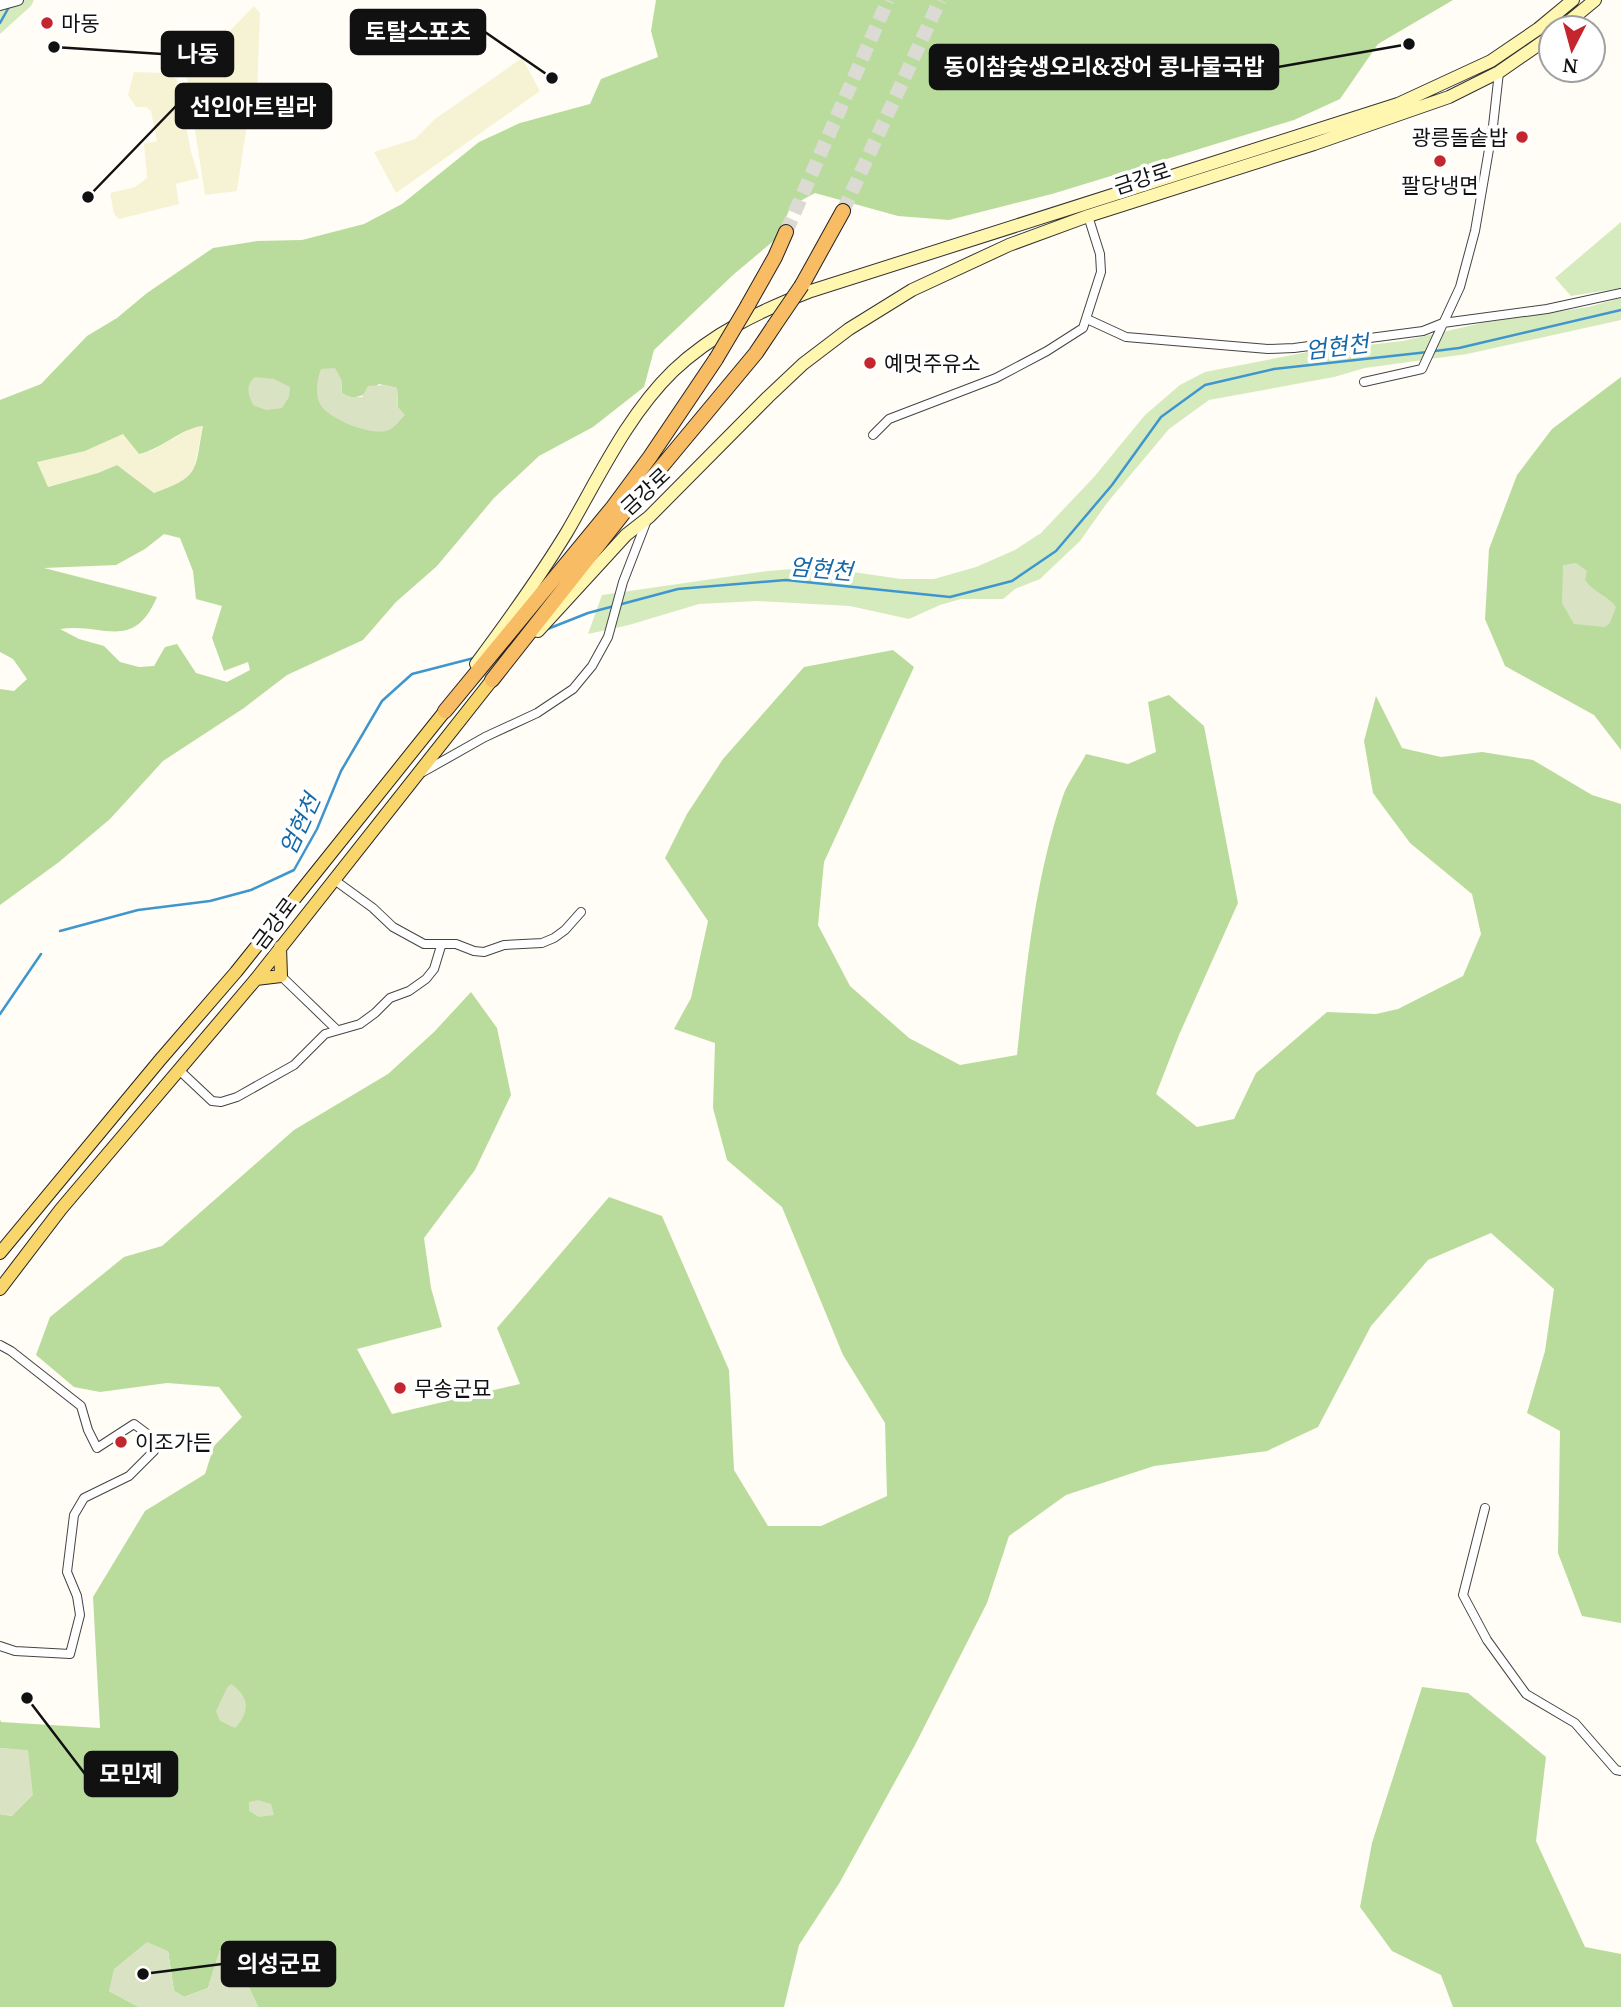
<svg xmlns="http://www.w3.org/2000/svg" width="1621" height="2007" font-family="'Noto Serif','Noto Sans KR',serif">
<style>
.farmland{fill:#f6f3d4}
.green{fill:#d5ebbd}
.forest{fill:#b9dc9c;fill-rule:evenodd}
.cemetery{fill:#d9e3c4}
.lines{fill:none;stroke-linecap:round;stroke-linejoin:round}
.stream{stroke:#3f96cf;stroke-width:2.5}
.trunk-tunnel{stroke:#dbdad3;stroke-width:14;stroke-dasharray:14 7;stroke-linecap:butt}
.minor-casing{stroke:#444;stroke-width:10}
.tertiary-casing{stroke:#444;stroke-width:12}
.secondary-casing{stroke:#333;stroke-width:14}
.primary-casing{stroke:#222;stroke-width:14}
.trunk-casing{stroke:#222;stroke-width:16}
.minor{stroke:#fff;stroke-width:8}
.tertiary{stroke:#fff;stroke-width:10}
.secondary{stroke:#fff6b0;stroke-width:12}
.primary{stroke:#f9d66b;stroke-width:12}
.trunk{stroke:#f7bc64;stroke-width:14}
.trunk-bridge-casing{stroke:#222;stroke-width:16;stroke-linecap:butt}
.trunk-bridge{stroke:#f7bc64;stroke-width:14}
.poi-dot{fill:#c4262e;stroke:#fff;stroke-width:2.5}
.labels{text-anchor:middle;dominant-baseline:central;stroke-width:7;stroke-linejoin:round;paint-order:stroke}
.poi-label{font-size:21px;fill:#111;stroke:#fff;text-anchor:start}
.street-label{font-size:21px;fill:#111;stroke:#fff}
.water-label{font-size:23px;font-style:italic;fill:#1768a6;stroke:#fff}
.leader{fill:none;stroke:#111;stroke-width:2.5}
.callout-dot{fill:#111;stroke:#fff;stroke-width:2.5}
.callout{fill:#111;stroke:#111;stroke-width:2.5}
.callout-label{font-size:23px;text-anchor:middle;font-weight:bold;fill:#fff}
</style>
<rect width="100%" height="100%" fill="#fffdf5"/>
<path class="farmland" d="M254 6 260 13 257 95 247 124 237 191 205 195 183 53 216 45Z
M522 58 540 91 396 193 374 152 415 139 435 119Z
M134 72 163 73 177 79 191 152 199 178 176 184 179 204 119 219 114 214 110 193 135 187 147 178 144 144 157 141 151 111 146 107H136L128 95Z
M203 425 193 474 182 483 154 493 117 465 98 473 47 487 37 461 85 451 123 434 139 454 151 451 193 427Z"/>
<path class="green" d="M0 0H34L31 6 0 34Z
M1621 222V288L1571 296 1555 278Z
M1621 298V320L1467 354 1365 368 1334 377 1209 400 1169 429 1107 503 1080 541 1040 579 1015 589 1003 599H961L940 605 909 619 850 606 757 601 699 604 629 625 588 634 602 595 768 571 818 567 901 579H934L976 567 1015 550 1041 533 1094 477 1145 415 1180 385 1205 372 1313 351 1403 341 1482 323 1588 307Z"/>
<path class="forest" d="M656 0H1453L1378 44 1340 99 1294 120 1052 194 949 220 898 216 815 193 791 206 777 238 733 275 654 350 644 387 593 427 539 456 494 498 437 566 396 602 363 640 287 675 244 708 163 761 110 819 59 862 0 905V689L14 691 27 679 13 659 0 652V400L41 384 87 336 117 318 147 293 213 248 257 241 302 240 364 224 402 204 479 142 520 123 590 104 601 79 658 57 651 31ZM341 379 342 393C356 403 367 393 379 384L397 388 398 407 318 396ZM203 426C194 472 201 476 154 493L117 465 98 473 48 487 37 462 85 451 123 434 139 454C162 449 181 428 203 426ZM164 534 180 538 193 571 196 599 222 606 212 638 224 671 248 662 250 670 227 682 196 673 177 644 165 647 154 666 139 667 120 662 104 646 79 639 60 629C103 622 133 653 157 597L44 568 116 565 145 549Z
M1621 377V750L1594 715 1505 666 1485 619 1489 549 1517 475 1552 429Z
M893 650 914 667 824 862 818 925 850 986 909 1038 960 1065 1017 1055C1026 968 1035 879 1063 796 1068 782 1079 768 1086 754L1128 764 1156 752 1148 702 1169 695 1204 726 1238 903 1179 1035 1156 1094 1197 1127 1234 1119 1256 1073 1327 1012 1376 1014 1398 1009 1463 976 1481 934 1472 894 1410 843 1373 793 1364 741 1376 696 1402 748 1441 757 1482 752 1533 760 1592 795 1621 804V1623L1582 1616 1558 1553 1560 1431 1527 1413 1545 1351 1554 1289 1491 1233 1428 1260 1371 1326 1318 1427 1267 1451 1154 1466 1066 1495 1009 1536 987 1603 914 1747 840 1882 799 1945 784 2007H258L233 1953 220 1950 208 1988 184 1997 174 1991 168 1951 109 1991 139 2007H0V1814L12 1816 28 1751 0 1748V1719L1 1722 100 1728 93 1597 145 1511 205 1474 214 1446 242 1417 219 1387 167 1383 100 1392 74 1387 36 1355 50 1317 124 1257 162 1246 294 1130 388 1074 434 1032 471 992 497 1028 511 1095 475 1170 424 1238 431 1288 442 1327 357 1349 392 1414 520 1384 497 1328 609 1197 662 1216 729 1370 734 1470 768 1526H821L887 1496 885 1423 843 1355 782 1207 727 1160 713 1108 715 1043 674 1029 691 998 708 921 665 858 687 814 723 759 804 667Z
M1422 1687 1468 1693 1546 1757 1536 1841 1585 1947 1621 1954V2007H1453L1441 1975 1392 1951 1360 1907 1372 1843Z"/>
<path class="cemetery" d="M335 368 341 379 342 393 349 397H362L368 386 387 385 397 388 398 407 405 415C400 420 394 428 389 430 373 437 332 420 322 407 314 397 317 379 321 369Z
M255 377 274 379 290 387 289 397 282 408 266 410 253 405C248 394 245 386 255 377Z
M1576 563 1587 571 1585 580C1594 593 1607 595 1616 607L1610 623 1605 627 1574 624 1562 603 1563 565Z
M231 1684C250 1697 250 1712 235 1728L220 1721 216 1711 227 1688Z
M0 1748 28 1750 33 1795 12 1816 0 1814Z
M258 1800 271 1804 274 1815 259 1817 249 1811V1802Z
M147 1942 168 1951 174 1991 184 1997 208 1988 220 1950 233 1953 258 2007H139L109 1991 114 1969Z"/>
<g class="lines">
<path class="stream" d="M0 23 9 7
M1435 351 1459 348 1621 310
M545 630 588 613 678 589 786 580 950 597 1012 581 1056 551 1112 485 1161 417 1205 385 1274 369 1428 352
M60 931 138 910 210 901 251 890 294 870 317 829 341 771 382 701 412 674 474 658
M0 1014 41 954"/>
<path class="trunk-tunnel" d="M843 211 940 0
M786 232 888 0"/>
<defs>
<path id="minor" d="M1087 319 1126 337 1268 349 1294 348 1423 331 1443 323 1547 309 1621 293
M1364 382 1422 369 1460 287 1475 231 1493 126 1499 72
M873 435 889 419 996 378 1047 351 1083 328 1101 272 1100 254 1088 216
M423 772 485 737 537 713 573 689 592 666 608 637 623 582 647 520
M333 879 373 908 393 927 424 944H456L474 951 484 952 504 945 542 943 554 938 565 930 581 912
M279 974 337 1030
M178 1069 212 1101 221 1102 237 1097 294 1065 325 1034 360 1024 375 1013 390 998 409 991 426 979 434 969 441 946
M0 1345 11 1351 81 1406 88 1430 97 1448 134 1424 150 1436 154 1451 129 1476 84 1498 74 1515 67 1572 77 1596 80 1615 70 1654 15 1651 0 1646
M1485 1508 1463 1595 1487 1640 1526 1694 1575 1723 1616 1770 1621 1771"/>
<path id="tertiary" d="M0 5 18 0"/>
<path id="secondary" d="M1561 28 1595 0
M538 631 626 535 649 517 768 397 803 364 849 329 912 290 1009 245 1088 216 1314 144 1449 97 1499 72 1551 36
M476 664C508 621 539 578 567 532 599 477 627 416 673 371 713 333 760 311 811 291L1398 104 1491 61 1538 29 1573 0"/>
<path id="primary" d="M256 979 281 976 280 947
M0 1253 160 1060 236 972 445 711
M0 1289 61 1209 256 979 492 680"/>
<path id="trunk" d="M802 285 843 211
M748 305 775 257 786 232
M492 680 633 501 756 353 774 326
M445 711 613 507 650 457 716 359"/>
</defs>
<use href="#minor" class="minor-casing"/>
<use href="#tertiary" class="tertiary-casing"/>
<use href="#secondary" class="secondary-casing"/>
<use href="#primary" class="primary-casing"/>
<use href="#trunk" class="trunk-casing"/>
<use href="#minor" class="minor"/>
<use href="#tertiary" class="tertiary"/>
<use href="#secondary" class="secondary"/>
<use href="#primary" class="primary"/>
<use href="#trunk" class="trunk"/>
<defs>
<path id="trunk-bridge" d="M774 326 802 285
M716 359 748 305"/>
</defs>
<use href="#trunk-bridge" class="trunk-bridge-casing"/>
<use href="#trunk-bridge" class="trunk-bridge"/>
</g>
<g class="poi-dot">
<circle cx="47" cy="23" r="7"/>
<circle cx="1522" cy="137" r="7"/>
<circle cx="1440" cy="161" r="7"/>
<circle cx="870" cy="363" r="7"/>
<circle cx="400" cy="1388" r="7"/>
<circle cx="121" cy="1442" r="7"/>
</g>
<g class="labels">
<g class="poi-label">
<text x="61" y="23">마동</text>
<text x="1508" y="137" text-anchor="end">광릉돌솥밥</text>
<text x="1440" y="185" text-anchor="middle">팔당냉면</text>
<text x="884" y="363">예멋주유소</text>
<text x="414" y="1388">무송군묘</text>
<text x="135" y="1442">이조가든</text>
</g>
<g class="street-label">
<text transform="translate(1142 178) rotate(-18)">금강로</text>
<text transform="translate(645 491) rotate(-43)">금강로</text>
<text transform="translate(274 923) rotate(-53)">금강로</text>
</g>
<g class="water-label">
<text transform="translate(1337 346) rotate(-7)">엄현천</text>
<text transform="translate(821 568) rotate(5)">엄현천</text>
<text transform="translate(299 824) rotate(-65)">엄현천</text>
</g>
</g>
<path class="leader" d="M552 78L485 32M54 47L162 54M1409 44L1278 67M88 197L176 106M27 1698L85 1774M143 1974L222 1964"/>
<g class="callout-dot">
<circle cx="552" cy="78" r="7"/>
<circle cx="54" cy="47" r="7"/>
<circle cx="1409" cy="44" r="7"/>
<circle cx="88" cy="197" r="7"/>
<circle cx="27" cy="1698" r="7"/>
<circle cx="143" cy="1974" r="7"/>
</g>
<g class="callout">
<rect x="351" y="10" width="134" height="44" rx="7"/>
<rect x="162" y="32" width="71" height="44" rx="7"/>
<rect x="930" y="45" width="348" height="44" rx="7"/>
<rect x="176" y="84" width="155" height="44" rx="7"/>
<rect x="85" y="1752" width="92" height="44" rx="7"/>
<rect x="222" y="1942" width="113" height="44" rx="7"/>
</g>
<g class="callout-label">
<text x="418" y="40">토탈스포츠</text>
<text x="198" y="62">나동</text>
<text x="1104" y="75">동이참숯생오리&amp;장어 콩나물국밥</text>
<text x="253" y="115">선인아트빌라</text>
<text x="131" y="1782">모민제</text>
<text x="279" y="1972">의성군묘</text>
</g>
<g transform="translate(1572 49) rotate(186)"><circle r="33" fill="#ffffff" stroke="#a0a0a0" stroke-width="2"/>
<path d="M0-5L12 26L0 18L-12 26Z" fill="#c4262e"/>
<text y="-10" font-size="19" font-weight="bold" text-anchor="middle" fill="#111111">N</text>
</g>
</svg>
